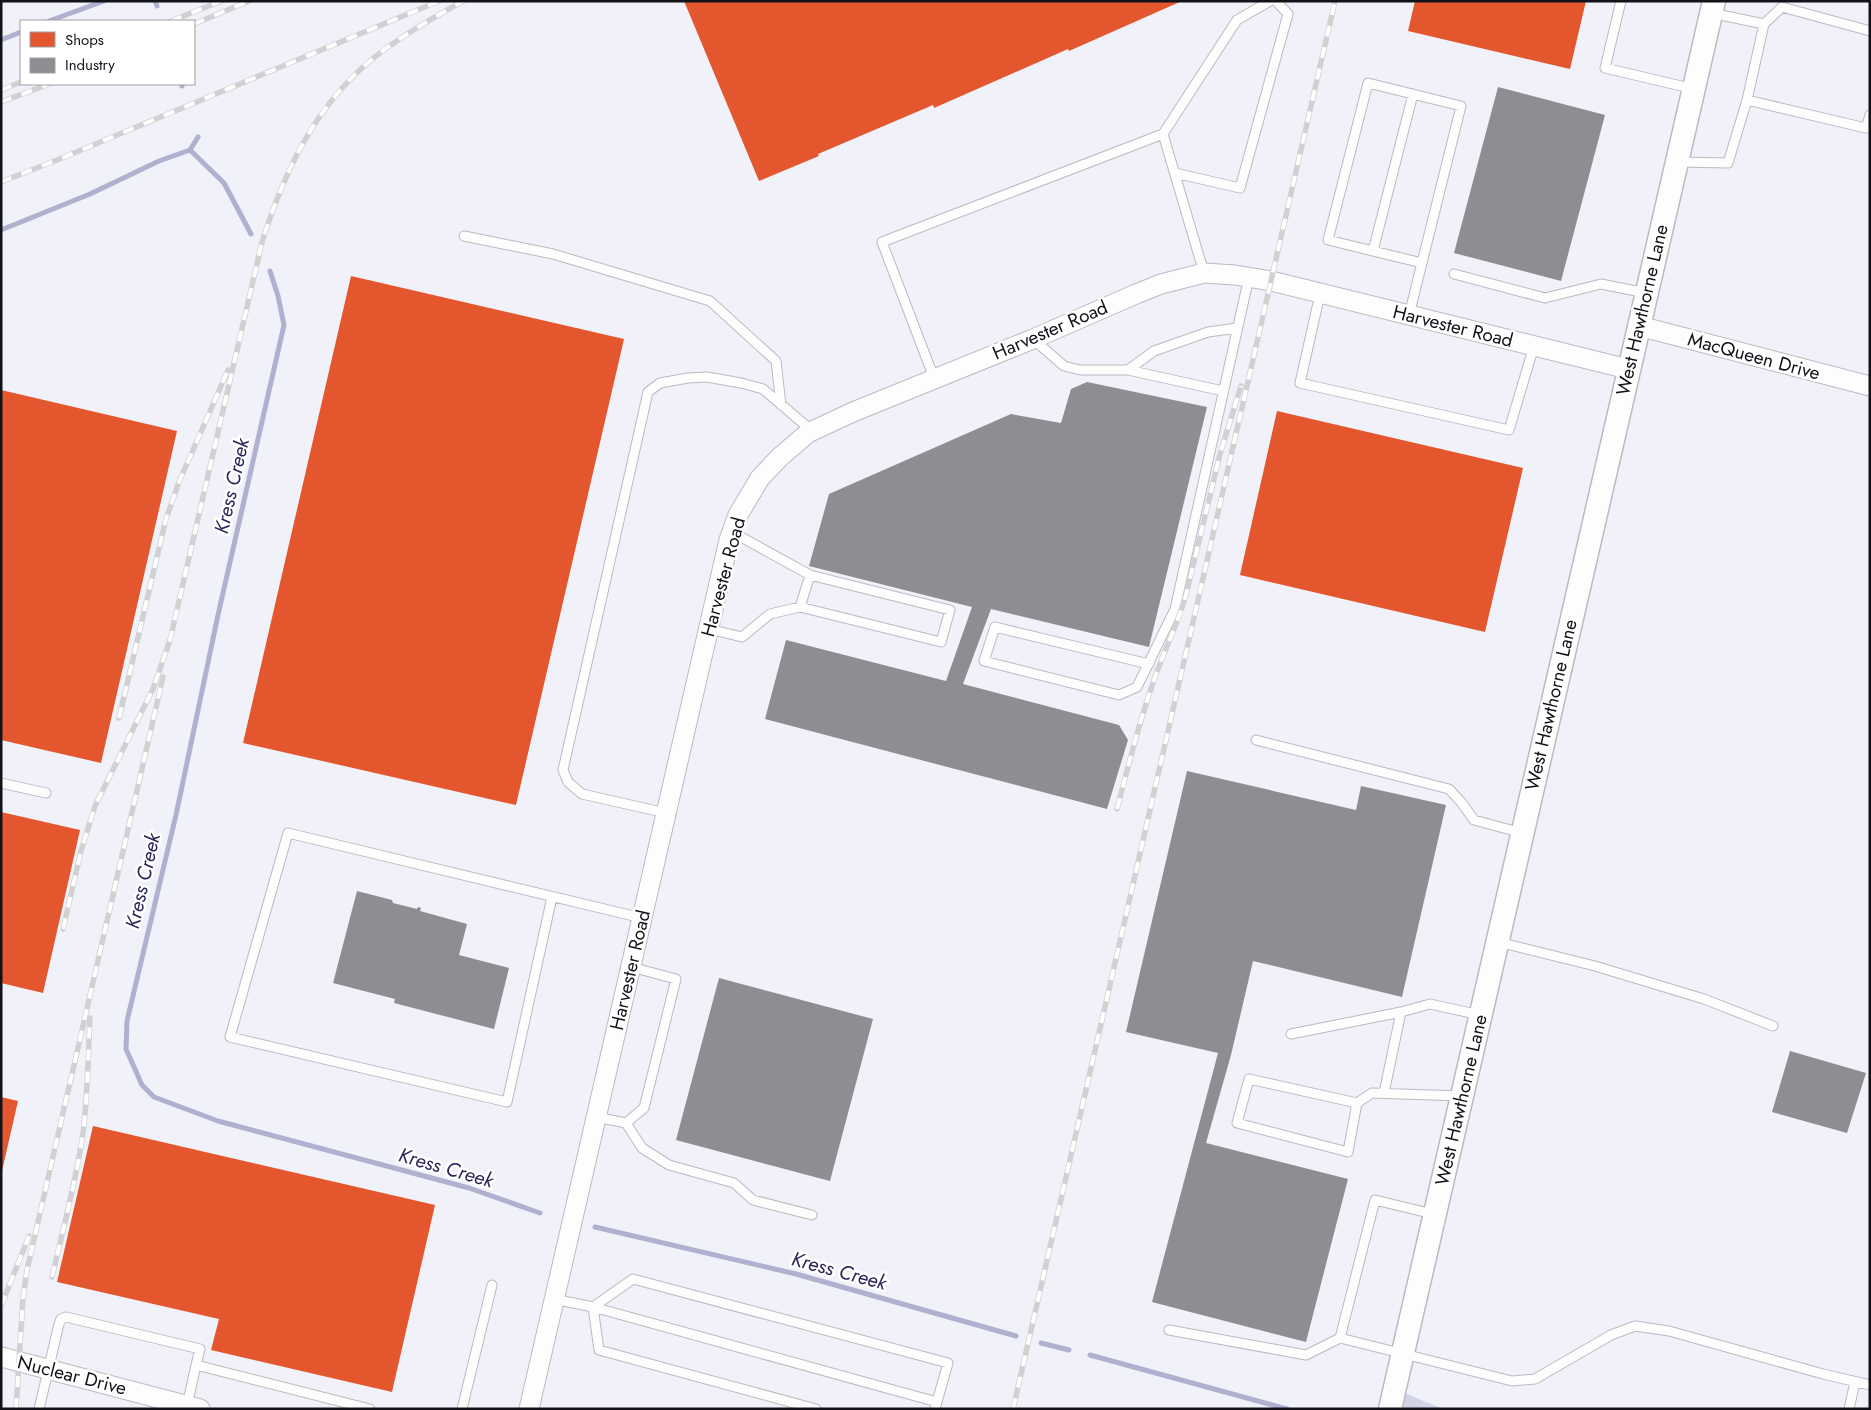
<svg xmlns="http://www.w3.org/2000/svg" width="1871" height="1410" font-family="Jost,sans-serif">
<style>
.green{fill:#d3d3e6}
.shops{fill:#e4572e}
.industry{fill:#8d8d92}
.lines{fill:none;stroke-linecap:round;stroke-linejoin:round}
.stream{stroke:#b0b0cf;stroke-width:5}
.service-casing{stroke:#b9bac3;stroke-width:11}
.minor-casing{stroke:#b9bac3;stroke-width:21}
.tertiary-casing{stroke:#b9bac3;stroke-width:25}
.service{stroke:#fdfdfe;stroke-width:9}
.minor{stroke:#fdfdfe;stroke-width:19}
.tertiary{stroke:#fdfdfe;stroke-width:22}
.rail-casing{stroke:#d1d1d4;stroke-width:5.5}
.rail{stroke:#fff;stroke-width:4;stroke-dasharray:11;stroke-linecap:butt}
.labels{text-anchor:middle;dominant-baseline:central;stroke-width:5;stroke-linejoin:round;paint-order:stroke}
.street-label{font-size:19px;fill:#12121b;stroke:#fff}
.water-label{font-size:20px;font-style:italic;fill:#2b2659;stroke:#fff}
</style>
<rect width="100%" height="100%" fill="#f1f1fa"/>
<path class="green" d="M1397 1390 1443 1409H1390Z"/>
<path class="shops" d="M684 1H1182L1069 51 1068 49 934 108 933 105 818 154 819 156 759 181Z
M1415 1H1586L1570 69 1408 31Z
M351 276 624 339 516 805 243 743Z
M1 390 177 431 101 763 1 740Z
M1277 411 1523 468 1485 632 1240 575Z
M1 812 80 830 43 993 1 983Z
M1 1097 18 1101 2 1171H1Z
M93 1126 435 1205 392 1392 211 1350 219 1319 57 1282Z"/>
<path class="industry" d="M1498 87 1605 115 1561 281 1454 253Z
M1087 382 1207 407 1149 647 991 609 963 684 1119 725 1128 740 1107 809 765 719 786 640 946 681 972 607 809 566 829 494 1011 414 1061 423 1071 389Z
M1187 771 1356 810 1361 786 1446 805 1402 997 1253 961 1231 1055 1206 1143 1348 1179 1306 1342 1152 1302 1218 1053 1126 1032Z
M357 891 392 900 393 903 417 909 418 907 421 908 420 911 467 924 459 955 509 968 494 1029 394 1003 395 999 333 983Z
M719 978 873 1019 830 1181 676 1140Z
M1790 1051 1866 1073 1847 1133 1772 1112Z"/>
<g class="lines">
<path class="stream" d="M155 1 157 6
M49 21 104 1
M1 40 21 32
M182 84V86
M190 150 224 183 251 234
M190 150 198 137
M1 230 90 194 159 161 190 150
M270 271 278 296 284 325 218 615 176 815 127 1021 126 1049 142 1085 154 1097 218 1121 469 1188 540 1213
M595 1227 796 1274 1016 1336
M1041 1343 1069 1350
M1090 1355 1287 1409"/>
<defs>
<path id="service" d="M1621 1 1605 68 1694 89
M1711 13 1764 24 1782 7 1870 31
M1747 100 1764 24
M1163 134 1237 20 1270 1
M1677 162 1728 163 1747 100 1866 128 1870 115
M1175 173 1240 188 1288 14 1276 1
M464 236 553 254 710 301 776 361 781 405
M1373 251 1413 94
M1454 274 1545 298 1601 284 1646 293
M1320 294 1300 383 1509 430 1534 346
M1409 315 1415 291 1461 106 1368 83 1328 240 1422 263
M1033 339 1064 366 1080 370H1128L1223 391
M1128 370 1154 351 1208 332 1237 328
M934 378 882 242 1163 134 1204 273
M800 607 810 575
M709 629 742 637 770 614 800 607 941 642 950 610 810 575 732 532
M1149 664 995 627 984 661 1119 695 1137 687 1175 609 1249 277
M1256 740 1449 789 1461 802 1474 820 1522 833
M1 783 46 793
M666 813 582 794 568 782 563 770 648 392 660 383 688 378 707 377 741 383 763 389 812 431
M552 897 507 1102 230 1037 288 833 642 918
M1498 942 1595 966 1704 999 1773 1026
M1291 1034 1401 1012 1430 1004 1480 1015
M1384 1093 1401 1012
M1357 1103 1249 1079 1237 1123 1348 1152 1357 1103 1372 1093 1461 1096
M596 1117 626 1123 642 1148 669 1165 734 1183 753 1200 812 1215
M626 1123 644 1108 676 979 631 967
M554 1299 593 1307 937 1402
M593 1307 633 1279 948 1363 935 1409
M593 1307 599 1350 816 1409
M1169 1330 1306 1355 1340 1338 1375 1200 1433 1214
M1340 1338 1512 1381 1535 1379 1611 1335 1635 1326 1669 1331 1823 1374 1870 1385
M187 1406 196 1365
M39 1409 59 1324 61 1319 66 1317 200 1349 196 1365 370 1409
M462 1409 492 1285
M1849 1409 1855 1382"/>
<path id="minor" d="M1639 326 1870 386
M1 1357 200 1409
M529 1409 729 540 738 515 760 478 780 457 808 433 853 412 1033 339 1136 294 1161 284 1204 273 1235 275 1271 281 1628 369"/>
<path id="tertiary" d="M1390 1409 1714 1"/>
</defs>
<use href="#service" class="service-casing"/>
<use href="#minor" class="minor-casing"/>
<use href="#tertiary" class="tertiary-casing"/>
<use href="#service" class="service"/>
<use href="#minor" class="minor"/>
<use href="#tertiary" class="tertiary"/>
<defs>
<path id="rail" d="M171 21 221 1
M194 24 249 1
M1 90 21 82
M1 102 49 84
M1 182 62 158 439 1
M119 718 166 519 179 482 228 370
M1117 809C1128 767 1138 726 1152 686 1162 655 1177 626 1186 595L1220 454 1241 386
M63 929 81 851 95 806 153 689 170 640 262 242C284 173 313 109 370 61 399 37 431 19 463 1
M52 1277C63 1229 76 1182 83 1133 88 1095 88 1056 90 1018
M1 1306 29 1236
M16 1409 23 1298 27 1270 163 677
M1013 1409 1335 1"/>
</defs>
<use href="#rail" class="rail-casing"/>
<use href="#rail" class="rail"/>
</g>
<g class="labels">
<g class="street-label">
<text transform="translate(1642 310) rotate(-77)">West Hawthorne Lane</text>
<text transform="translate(1453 326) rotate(14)">Harvester Road</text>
<text transform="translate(1050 330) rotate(-23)">Harvester Road</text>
<text transform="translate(1754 356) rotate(15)">MacQueen Drive</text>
<text transform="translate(723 577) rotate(-75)">Harvester Road</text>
<text transform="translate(1551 705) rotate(-77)">West Hawthorne Lane</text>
<text transform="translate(630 970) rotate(-77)">Harvester Road</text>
<text transform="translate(1461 1100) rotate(-77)">West Hawthorne Lane</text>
<text transform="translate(72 1375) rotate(14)">Nuclear Drive</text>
</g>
<g class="water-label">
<text transform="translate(232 486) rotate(-77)">Kress Creek</text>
<text transform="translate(143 881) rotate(-77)">Kress Creek</text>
<text transform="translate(446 1168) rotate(16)">Kress Creek</text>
<text transform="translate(839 1271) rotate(15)">Kress Creek</text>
</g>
</g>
<rect width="1871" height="1410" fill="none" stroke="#12121b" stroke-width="5"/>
<rect x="20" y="20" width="175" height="65" fill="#ffffff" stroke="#a0a0a4"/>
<rect x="30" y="32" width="25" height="15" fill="#e4572e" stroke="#a0a0a4"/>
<text x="65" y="45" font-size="15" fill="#12121b">Shops</text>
<rect x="30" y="58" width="25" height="15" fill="#8d8d92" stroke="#a0a0a4"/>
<text x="65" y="70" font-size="15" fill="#12121b">Industry</text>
</svg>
